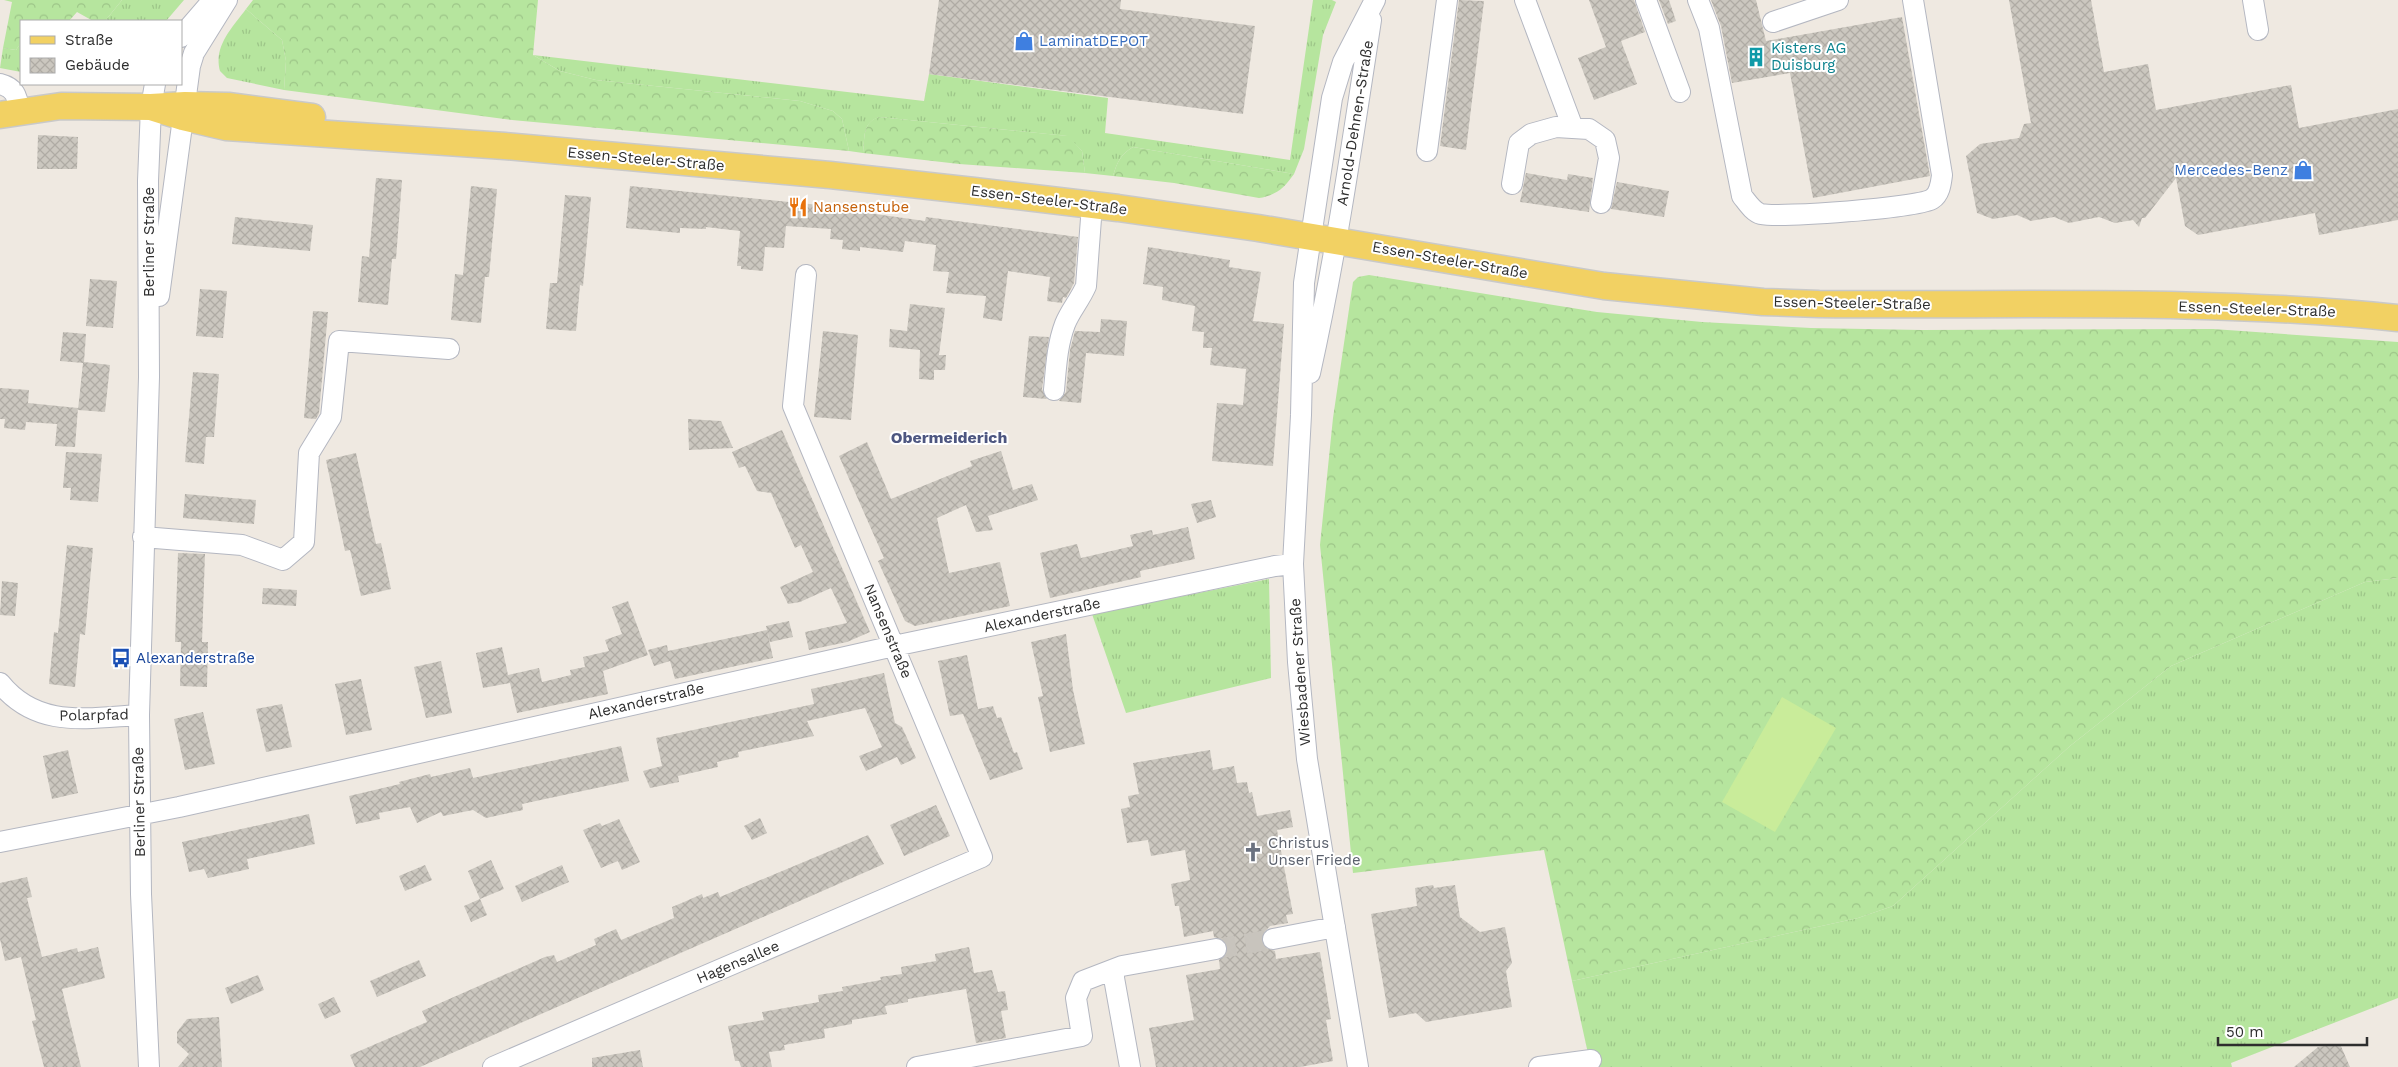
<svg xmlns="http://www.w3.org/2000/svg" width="2398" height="1067" font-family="'Work Sans',sans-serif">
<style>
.grass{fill:url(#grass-tufts)}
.forest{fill:url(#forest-crowns)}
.pitch{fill:#c9ec9a}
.building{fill:url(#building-cross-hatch)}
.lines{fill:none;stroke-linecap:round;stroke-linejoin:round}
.minor-tunnel{stroke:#c8c4bd;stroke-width:20;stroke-dasharray:20 10;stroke-linecap:butt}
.minor-casing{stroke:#b4b7c1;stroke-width:22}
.major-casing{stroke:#c9c9c9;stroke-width:29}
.minor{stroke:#fff;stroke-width:20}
.major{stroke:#f2d163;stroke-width:26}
.labels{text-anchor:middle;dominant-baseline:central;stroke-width:4;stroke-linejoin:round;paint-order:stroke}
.shop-label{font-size:15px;fill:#366cbe;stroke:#fff;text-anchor:start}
.culture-label{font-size:15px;fill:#0d838f;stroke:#fff;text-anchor:start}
.street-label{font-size:15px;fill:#2e2e2e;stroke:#fff}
.food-label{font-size:15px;fill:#c56008;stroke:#fff;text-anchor:start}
.transit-label{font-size:15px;fill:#164399;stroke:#fff;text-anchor:start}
.worship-label{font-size:15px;fill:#5b616d;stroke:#fff;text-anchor:start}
.neighbourhood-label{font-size:16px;font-weight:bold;fill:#4d5680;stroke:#fff}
</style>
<defs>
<pattern id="grass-tufts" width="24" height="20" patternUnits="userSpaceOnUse" patternTransform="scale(1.25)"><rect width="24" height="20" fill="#b6e59e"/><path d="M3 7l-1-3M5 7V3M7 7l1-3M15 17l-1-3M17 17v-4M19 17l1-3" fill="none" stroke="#9dc588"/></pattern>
<pattern id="forest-crowns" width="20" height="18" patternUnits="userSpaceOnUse" patternTransform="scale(1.25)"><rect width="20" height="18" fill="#b6e59e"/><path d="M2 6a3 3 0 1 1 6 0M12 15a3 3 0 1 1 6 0" fill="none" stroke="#9dc588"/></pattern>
<pattern id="building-cross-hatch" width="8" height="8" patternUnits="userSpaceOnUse" patternTransform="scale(1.25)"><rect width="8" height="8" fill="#cbc7bf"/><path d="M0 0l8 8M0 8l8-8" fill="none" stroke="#afaba4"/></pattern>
</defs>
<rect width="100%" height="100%" fill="#efe9e1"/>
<path class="grass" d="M122 0H184L166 21H105Z
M1313 0H1332L1336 2 1323 35 1304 149 1294 174 1133 147C1121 154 1117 162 1113 176L1085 173 1082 151 1067 136 879 117C862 123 865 137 863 153L849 151 842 119 833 111 800 101 596 80 560 71 533 55 924 101 929 74 1108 98 1105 133 1290 160Z
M246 9 282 40 286 61 284 90 227 78 220 71C213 46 233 27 246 9Z
M21 43V72L0 68 3 48 16 50Z
M2398 578V998L2231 1063 2232 1067H1591L1572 981 1858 918 1893 906 2070 746 2171 666 2365 582Z
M1269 579 1271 678 1126 713 1092 614Z"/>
<path class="forest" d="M4 0H122L105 21H93L77 12 69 21H21V43L16 50 3 48 12 2Z
M253 0H538L533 55 560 71 596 80 800 101 833 111 842 119 849 151 512 120 284 90 286 61 282 40 246 9Z
M879 117 1068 136 1082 151 1085 173 959 164 863 153C865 138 862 122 879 117Z
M1133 147 1294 174C1284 188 1277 195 1259 198L1174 183 1113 176C1117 162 1121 154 1133 147Z
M1369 275 1597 312 1702 322 1811 328 1922 330 2213 329 2398 342V578L2365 582 2171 666 2070 746 1893 906 1858 918 1572 981 1544 850 1353 873 1320 545 1333 418 1353 282 1358 277Z"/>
<path class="pitch" d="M1782 697 1836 728 1775 832 1722 802Z"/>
<path class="building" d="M939 0H1121L1120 9 1255 26 1243 114 929 74Z
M1459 0 1484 1 1466 150 1440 146Z
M1589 0H1634L1645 32 1621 41 1637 84 1594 100 1578 58 1606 47Z
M1659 0H1669L1676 21 1668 24Z
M1711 0H1756L1766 41 1902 17 1930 176 1813 198 1790 73 1732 83 1721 26Z
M2009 0H2091L2104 72 2148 64 2156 110 2291 85 2299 128 2398 109V220L2319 235 2315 213 2198 235 2185 226 2176 178 2145 218H2142L2139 227 2133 220 2115 223 2099 217 2069 223 2054 217 2031 221 2017 215 1993 219 1977 213 1966 156 1980 144 2019 138 2024 124 2031 123Z
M38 135 78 137 77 169H37Z
M1526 173 1567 180 1568 174 1593 178 1589 212 1520 202Z
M376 178 402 180 396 259H392L388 305 358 302 362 256 369 257Z
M1617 182 1669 191 1664 217 1611 209Z
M471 186 497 189 489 277H485L481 323 451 320 455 274 463 275Z
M630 186 869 210 868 213 925 221 926 217 1078 237 1074 283 1066 298 1063 297 1062 303 1047 301 1050 277 1008 271 1002 321 983 318 986 296 946 293 949 272 933 271 936 245 905 241 903 252 860 247V251L842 249 843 240 830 239 831 229 786 226 784 248 765 247 763 271 741 269V266H737L740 231 706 227V229L680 228V233L626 228Z
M565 195 591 197 583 286 580 285 576 331 546 329 550 283H557Z
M235 217 313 225 310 251 232 244Z
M1148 247 1230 260 1229 267 1261 272 1253 321 1284 324 1273 466 1212 461 1217 403 1243 405 1246 369 1210 365 1212 348H1203L1204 332 1192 331 1195 306 1162 300 1163 287 1143 284Z
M90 279 117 281 113 328 86 326Z
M200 289 227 291 223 338 196 336Z
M910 304 945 308 939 355H946L945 370H934V380L919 379 920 350 889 347 890 329 907 331Z
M313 311 328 312 319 413 316 419 304 418Z
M1101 319 1127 321 1124 356 1086 353 1081 403 1059 401 1066 392 1070 350 1075 331 1100 332Z
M823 331 858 335 851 420 814 417Z
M63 332 86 334 84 362 110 365 105 412 78 410 83 363 60 361Z
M1029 336 1049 337 1042 389 1047 399 1023 397Z
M193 372 219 374 214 437H206L204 464 185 462Z
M0 388 29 390 28 403 78 408 75 447 55 446 57 424 26 422 25 430 4 428 5 419H0Z
M688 419 721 421 733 448 689 450Z
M782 430 870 632 847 642 809 650 805 632 847 623 831 588 800 602 788 604 780 587 813 572 801 545 795 548 771 493 757 491 745 466 739 468 732 452Z
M867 442 891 499 972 466 970 461 1001 451 1013 490 1032 484 1038 500 988 516 993 530 976 532 966 505 937 518 949 573 1000 562 1010 606 915 626 905 621 878 561 884 558 839 456Z
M66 452 102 454 98 502 70 500 71 488H63Z
M356 453 376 544 381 543 391 589 361 596 350 550 345 551 326 460Z
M185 494 256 500 254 524 183 518Z
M1211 500 1216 517 1197 523 1191 504Z
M1188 527 1195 559 1140 571 1141 577 1050 598 1040 553 1077 544 1081 558 1133 546 1130 535 1152 530 1153 535Z
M67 545 93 548 85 635 80 634 75 687 49 684 54 632 58 633Z
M178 553 205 554 202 642H208L207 687 180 686 181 642H175Z
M2 581 18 583 15 616 0 615Z
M263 588 297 590 296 606 262 604Z
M628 601 648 655 603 671 608 694 517 713 510 683 483 688 476 653 502 647 508 675 539 668 542 682 571 675 570 670 585 667 583 657 609 651 605 640 622 634 612 607Z
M789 621 793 637 770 642 766 626Z
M767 630 773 658 675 679 670 661 654 666 648 650 667 645 668 651Z
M1066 634 1073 690 1085 744 1050 752 1038 697 1043 696 1031 642Z
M967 655 978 709 993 706 997 718 1001 717 1014 753 1017 752 1023 769 990 780 963 714 950 716 938 661Z
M441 661 452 713 426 718 414 667Z
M884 673 895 723 902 727 916 758 901 765 897 757 866 771 859 756 882 747 865 708 807 721 814 736 738 752 739 757 717 762 718 767 678 776 679 782 650 788 643 771 662 766 656 738 814 704 811 689Z
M361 679 372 730 346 735 335 684Z
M282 704 292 747 266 752 256 709Z
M203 712 215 764 185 770 174 719Z
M621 746 629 781 522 804 523 810 486 818 473 810 443 816 441 812 417 823 410 807 379 813 380 819 356 824 349 796 400 784 399 782 430 774 431 777 470 768 473 778Z
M68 750 78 793 52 799 43 756Z
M1210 750 1213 770 1234 766 1237 783 1247 782 1249 793 1252 792 1257 816 1290 810 1293 827 1277 830 1293 914 1286 915 1288 923 1270 926 1262 935 1261 941 1264 947 1275 951 1276 959 1320 952 1331 1019 1326 1020 1333 1061 1300 1067H1156L1149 1028 1194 1020 1186 975 1220 969 1219 960 1227 953 1228 947 1225 941 1214 937 1213 931 1184 937 1179 906H1175L1171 884 1190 880 1185 850 1151 856 1148 840 1127 843 1121 809 1130 807 1128 796 1139 794 1133 763Z
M936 805 950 836 904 856 890 825Z
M309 814 315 844 247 859 249 869 208 878 204 869 189 872 182 842Z
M760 818 767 833 752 840 744 826Z
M619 819 640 862 622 870 618 861 601 868 583 830 600 823 602 826Z
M868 835 884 864 420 1067H355L350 1055 427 1022 422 1011 545 957 554 955 557 962 596 945 594 939 616 929 621 940 674 918 672 907 684 902 702 894 703 898 718 892 720 897Z
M491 860 504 889 480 899 468 871Z
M425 865 432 880 405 891 399 876Z
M562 865 569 882 522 902 515 886Z
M27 877 32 897 27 898 42 957 77 948 78 952 98 947 105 978 62 989 81 1067H44L32 1021 36 1020 21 957 5 961 0 939V883Z
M1433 885 1434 888 1455 885 1460 917 1480 932 1505 927 1512 963 1506 971 1512 1007 1426 1022 1416 1013 1389 1018 1371 914 1417 906 1415 888Z
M480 899 487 915 471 922 464 906Z
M969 947 974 973 992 970 998 992 1005 991 1008 1010 1001 1011 1006 1038 976 1043 966 989 908 999V1002L885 1006 887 1014 852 1020V1024L824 1029 825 1038 784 1045 785 1050 769 1052 772 1067H741L739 1061H735L728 1026 764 1020 762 1012 819 1002 818 995 843 991 842 987 881 980 880 977 902 974 901 967 936 961 935 954Z
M419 960 426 976 377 997 370 981Z
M258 975 264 990 231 1004 225 988Z
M334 997 341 1012 325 1019 318 1004Z
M219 1017 222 1067H178L189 1054 177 1043V1032L187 1019Z
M2340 1044 2350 1067H2294L2318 1047Z
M640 1050 643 1067H592V1058Z"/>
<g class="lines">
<path class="minor-tunnel" d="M1216 949 1273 939"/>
<defs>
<path id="minor" d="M1525 0 1573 128
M1646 0 1680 92
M1698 0 1709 28 1742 196C1747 202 1753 212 1761 214 1779 218 1918 208 1932 199 1940 194 1941 183 1942 175L1913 0
M2253 0 2258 30
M1773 22 1838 0
M181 37 213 0
M0 84C16 88 17 97 20 112
M1427 151 1447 0
M1512 184 1519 143 1531 134 1556 127 1589 129 1605 140 1609 158 1601 203
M159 296 190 66 194 53 227 0
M1310 373C1336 256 1353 138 1371 20
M1054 390C1056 368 1057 345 1065 324 1070 311 1080 300 1086 286L1092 205
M143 537 242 545 283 560 304 542 309 453 331 417 339 341 449 349
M0 683C37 729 87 718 139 715
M0 842 179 807 894 646 1275 566 1293 564
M1273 939 1335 927
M1114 970V978L1130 1067
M149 1067 141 894 139 715 149 377 148 181 151 107 155 84
M493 1067 982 857 793 406 806 275
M917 1067 1082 1036 1076 998 1083 981 1122 966 1216 949
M1358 1067 1307 759 1298 662 1293 564 1301 415 1304 283 1332 98 1343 62 1375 0
M1539 1067 1591 1060"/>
<path id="major" d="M151 107 183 117 226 127 505 146 830 175 974 191 1118 208 1258 228 1604 286 1763 302 1819 304C2012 306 2206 298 2398 318
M0 115 61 106 151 107 185 105 228 106 312 117"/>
</defs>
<use href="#minor" class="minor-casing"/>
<use href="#major" class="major-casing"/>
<use href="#minor" class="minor"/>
<use href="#major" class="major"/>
</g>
<defs>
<symbol id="shop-bare" viewBox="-9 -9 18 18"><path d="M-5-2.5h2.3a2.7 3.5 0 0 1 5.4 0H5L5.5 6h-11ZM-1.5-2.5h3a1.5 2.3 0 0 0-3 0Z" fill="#3f7fe0" stroke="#fff" stroke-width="2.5" paint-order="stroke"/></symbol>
<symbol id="building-bare" viewBox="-9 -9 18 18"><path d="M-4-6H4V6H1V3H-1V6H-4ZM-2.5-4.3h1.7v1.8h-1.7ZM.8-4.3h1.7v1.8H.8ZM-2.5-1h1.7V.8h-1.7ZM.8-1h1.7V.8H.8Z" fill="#0f9aa8" stroke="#fff" stroke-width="2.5" paint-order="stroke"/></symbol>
<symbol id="restaurant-bare" viewBox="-9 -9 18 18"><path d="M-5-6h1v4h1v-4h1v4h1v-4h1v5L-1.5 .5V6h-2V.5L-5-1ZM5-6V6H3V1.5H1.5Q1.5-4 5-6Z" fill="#e8710a" stroke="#fff" stroke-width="2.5" paint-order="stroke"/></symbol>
<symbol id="bus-bare" viewBox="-9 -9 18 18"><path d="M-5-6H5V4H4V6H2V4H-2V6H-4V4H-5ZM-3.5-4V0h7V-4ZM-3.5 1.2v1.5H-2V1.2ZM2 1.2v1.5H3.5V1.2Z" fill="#1a4fb4" stroke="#fff" stroke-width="2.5" paint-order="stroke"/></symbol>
<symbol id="church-bare" viewBox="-9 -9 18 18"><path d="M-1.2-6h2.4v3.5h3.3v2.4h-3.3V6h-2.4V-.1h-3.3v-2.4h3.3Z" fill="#6b7280" stroke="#fff" stroke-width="2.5" paint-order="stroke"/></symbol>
</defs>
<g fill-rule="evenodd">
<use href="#shop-bare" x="1010" y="27" width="28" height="28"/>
<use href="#building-bare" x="1742" y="43" width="28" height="28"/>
<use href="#shop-bare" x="2289" y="156" width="28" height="28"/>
<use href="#restaurant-bare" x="784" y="193" width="28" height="28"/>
<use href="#bus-bare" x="107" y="644" width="28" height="28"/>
<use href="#church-bare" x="1239" y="838" width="28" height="28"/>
</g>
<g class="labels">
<g class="shop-label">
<text x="1039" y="41">LaminatDEPOT</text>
<text x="2288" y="170" text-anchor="end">Mercedes-Benz</text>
</g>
<g class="culture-label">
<text x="1771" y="48">Kisters AG<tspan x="1771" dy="17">Duisburg</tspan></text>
</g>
<g class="street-label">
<text transform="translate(1355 123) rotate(-81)">Arnold-Dehnen-Straße</text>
<text transform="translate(646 159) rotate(5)">Essen-Steeler-Straße</text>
<text transform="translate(1049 200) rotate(7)">Essen-Steeler-Straße</text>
<text transform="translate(149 242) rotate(-90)">Berliner Straße</text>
<text transform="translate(1450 260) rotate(10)">Essen-Steeler-Straße</text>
<text transform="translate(1852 303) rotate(1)">Essen-Steeler-Straße</text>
<text transform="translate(2257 309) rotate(2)">Essen-Steeler-Straße</text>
<text transform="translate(1042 615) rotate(-12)">Alexanderstraße</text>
<text transform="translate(888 631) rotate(67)">Nansenstraße</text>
<text transform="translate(1300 672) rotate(-94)">Wiesbadener Straße</text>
<text transform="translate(646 701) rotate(-13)">Alexanderstraße</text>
<text transform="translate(94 715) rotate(-1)">Polarpfad</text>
<text transform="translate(139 802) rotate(-91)">Berliner Straße</text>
<text transform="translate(738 962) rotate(-23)">Hagensallee</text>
</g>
<g class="food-label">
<text x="813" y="207">Nansenstube</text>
</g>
<g class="transit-label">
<text x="136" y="658">Alexanderstraße</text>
</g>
<g class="worship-label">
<text x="1268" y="843">Christus<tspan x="1268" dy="17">Unser Friede</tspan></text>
</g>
<g class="neighbourhood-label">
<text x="949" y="437">Obermeiderich</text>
</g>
</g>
<rect x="20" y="20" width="162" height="65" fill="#ffffff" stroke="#ababab"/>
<rect x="30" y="36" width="25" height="8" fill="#f2d163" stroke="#ababab"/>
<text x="65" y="45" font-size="15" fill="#2e2e2e">Straße</text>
<rect x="30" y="58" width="25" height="15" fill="url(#building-cross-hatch)" stroke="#ababab"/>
<text x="65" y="70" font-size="15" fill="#2e2e2e">Gebäude</text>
<path d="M2218 1037v8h149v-8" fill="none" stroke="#2e2e2e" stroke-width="2.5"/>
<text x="2226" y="1037" font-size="15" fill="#2e2e2e" stroke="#ffffff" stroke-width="4" paint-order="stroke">50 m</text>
</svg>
